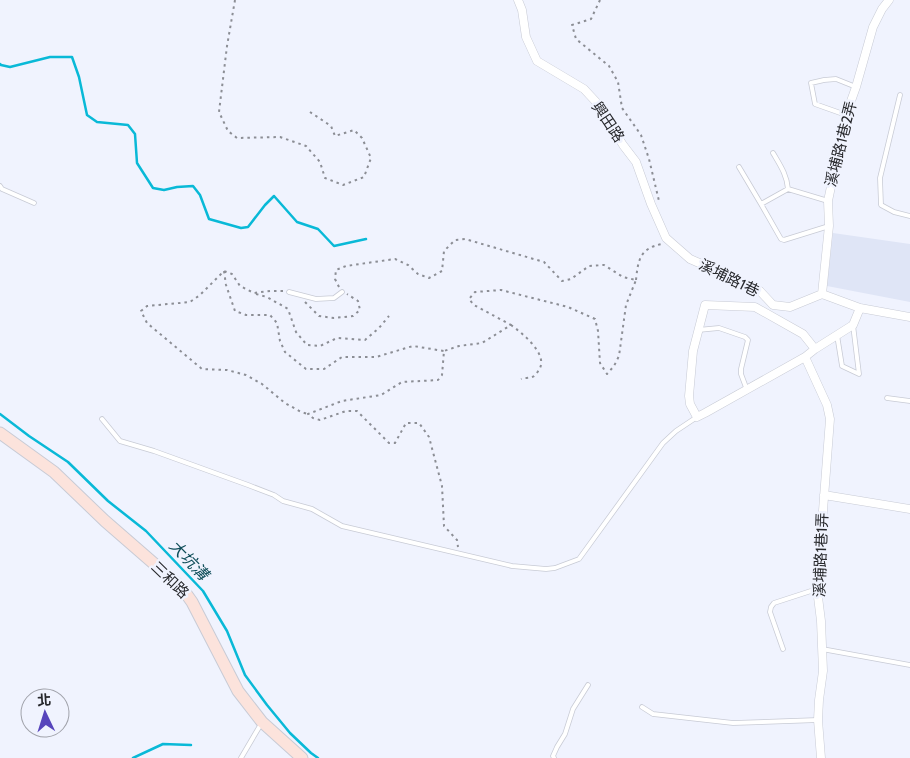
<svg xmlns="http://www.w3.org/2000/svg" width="910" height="758" font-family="Cabin,'Noto Sans TC',sans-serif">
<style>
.built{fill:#dfe5f6}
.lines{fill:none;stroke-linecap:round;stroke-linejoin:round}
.stream{stroke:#09b9d7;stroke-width:2.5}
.lane-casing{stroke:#c8cbd5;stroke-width:5.5}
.street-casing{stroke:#c8cbd5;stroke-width:9}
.secondary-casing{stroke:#c8cbd5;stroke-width:13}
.path{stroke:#8c8e95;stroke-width:2;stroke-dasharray:2.5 4;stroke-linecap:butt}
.lane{stroke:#fff;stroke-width:4}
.street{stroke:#fff;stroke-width:8}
.secondary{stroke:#fce3dc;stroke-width:11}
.labels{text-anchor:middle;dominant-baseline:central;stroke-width:5;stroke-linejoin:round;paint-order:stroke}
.street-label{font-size:15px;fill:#27282c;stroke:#f0f3fe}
.water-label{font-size:16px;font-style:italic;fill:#104e5a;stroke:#f0f3fe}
</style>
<rect width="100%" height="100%" fill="#f0f3fe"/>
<path class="built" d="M833 233 910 244V302L827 286Z"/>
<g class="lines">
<path class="stream" d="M0 64 1 65 10 67 50 57H72L79 77 87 115 97 122 128 125 135 134 137 163 153 188 164 190 177 187 193 186 200 195 209 219 241 228 248 227 265 205 274 196 297 222 318 229 334 246 366 239
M0 414 29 436 68 462 108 501 146 531 203 591 227 631 245 675 267 705 290 733 311 753 318 758
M133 758 163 744 191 745"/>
<defs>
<path id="lane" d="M900 95 880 178 881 205 894 212 910 216
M846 115 815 104 811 83 824 80 836 79 856 87
M739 167 761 204 781 239 784 240 829 226
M0 186 2 189 34 203
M788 189 828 201
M761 204 788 189C787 175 780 165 773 153
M289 292 316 299 334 298 342 292
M698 330 719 328 745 337 748 340 741 369V374L747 390
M837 335 842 366 859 374 853 325
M887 398 910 401
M102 419 120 441 154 451 248 485 274 495 283 501 312 509 342 526 512 566 546 569 555 568 579 559 663 443 676 431 697 417
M783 649 770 612 771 607 774 603 817 589
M822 649 910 665
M642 707 653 714 733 723 818 720
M241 758 261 724
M554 758 553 756 557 747 565 734 573 709 588 685"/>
<path id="street" d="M518 0 522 10 526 37 537 61 584 89 597 103 623 145 636 162 651 204 666 238 690 259 736 279 759 290 773 305 790 307 822 294 860 308 910 317
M822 294 829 226 828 201 846 115 856 87 873 27 882 9 889 0
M815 349 803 334 755 307 705 305 693 351 689 396 690 404 697 417 705 413 805 357 815 349 853 325 860 308
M805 357 827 405 830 419 817 589 821 621 823 671 819 700 818 720 821 758
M824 495 910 509"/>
<path id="secondary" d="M0 433 54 472 105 521 182 588 192 602 238 691 262 722 302 758"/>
</defs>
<use href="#lane" class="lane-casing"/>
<use href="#street" class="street-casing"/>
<use href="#secondary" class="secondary-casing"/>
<path class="path" d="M235 0 227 46 219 112 228 131 237 138 280 137 306 146 320 162 325 178 343 185 364 177 371 158 362 138 354 130 335 136 331 126 310 112
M600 0 591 19 572 25 576 39 609 66 618 82 622 108 641 135 649 159 659 201
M224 271 226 285 235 311 246 315H270L277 323 280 341 285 352 306 369H324L342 357H376L413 346 444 351
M636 280C638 260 640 248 662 244
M339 287 335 279 336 270 346 266 395 259 408 265 418 274 429 278 442 271 444 251 455 240 465 239 544 262 562 281 571 279 589 266 604 265 623 277 636 280 626 305 619 356 614 366 607 374 600 363 598 331 595 319 568 307 501 290 475 292 469 299 474 305 511 325 482 343 459 346 444 351 442 375 438 380 402 382 381 395 342 401 308 414 313 418 320 420 346 411H357L389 443H395L406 423H419L429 437 442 486 444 526 457 540 458 547
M283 291H270L254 293 240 286 232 274 224 271 200 295 190 302 147 306 141 311 147 323 202 369 227 370 246 375 262 384 285 403 301 412 308 414
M256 294 267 297 288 309 296 332 307 345 320 346 337 338 365 340 379 328 389 316
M305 302 319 316 334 318 353 316 360 310 358 301 347 294
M511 325C522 333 547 353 540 368 538 371 536 376 532 377 529 378 524 378 521 379"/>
<use href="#lane" class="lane"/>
<use href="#street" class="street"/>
<use href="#secondary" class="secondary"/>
</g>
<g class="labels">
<g class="street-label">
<text transform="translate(608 122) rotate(56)">興田路</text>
<text transform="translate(841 144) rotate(-76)">溪埔路1巷2弄</text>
<text transform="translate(729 278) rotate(26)">溪埔路1巷</text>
<text transform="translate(821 555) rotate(-88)">溪埔路1巷1弄</text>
<text transform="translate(170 580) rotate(44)">三和路</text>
</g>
<g class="water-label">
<text transform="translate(189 560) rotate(46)">大坑溝</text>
</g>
</g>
<g transform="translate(45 713) rotate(356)"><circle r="24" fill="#f0f3fe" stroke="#a0a2aa"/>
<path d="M0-4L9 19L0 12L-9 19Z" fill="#5745bc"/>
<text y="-8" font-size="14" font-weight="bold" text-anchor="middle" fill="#27282c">北</text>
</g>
</svg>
